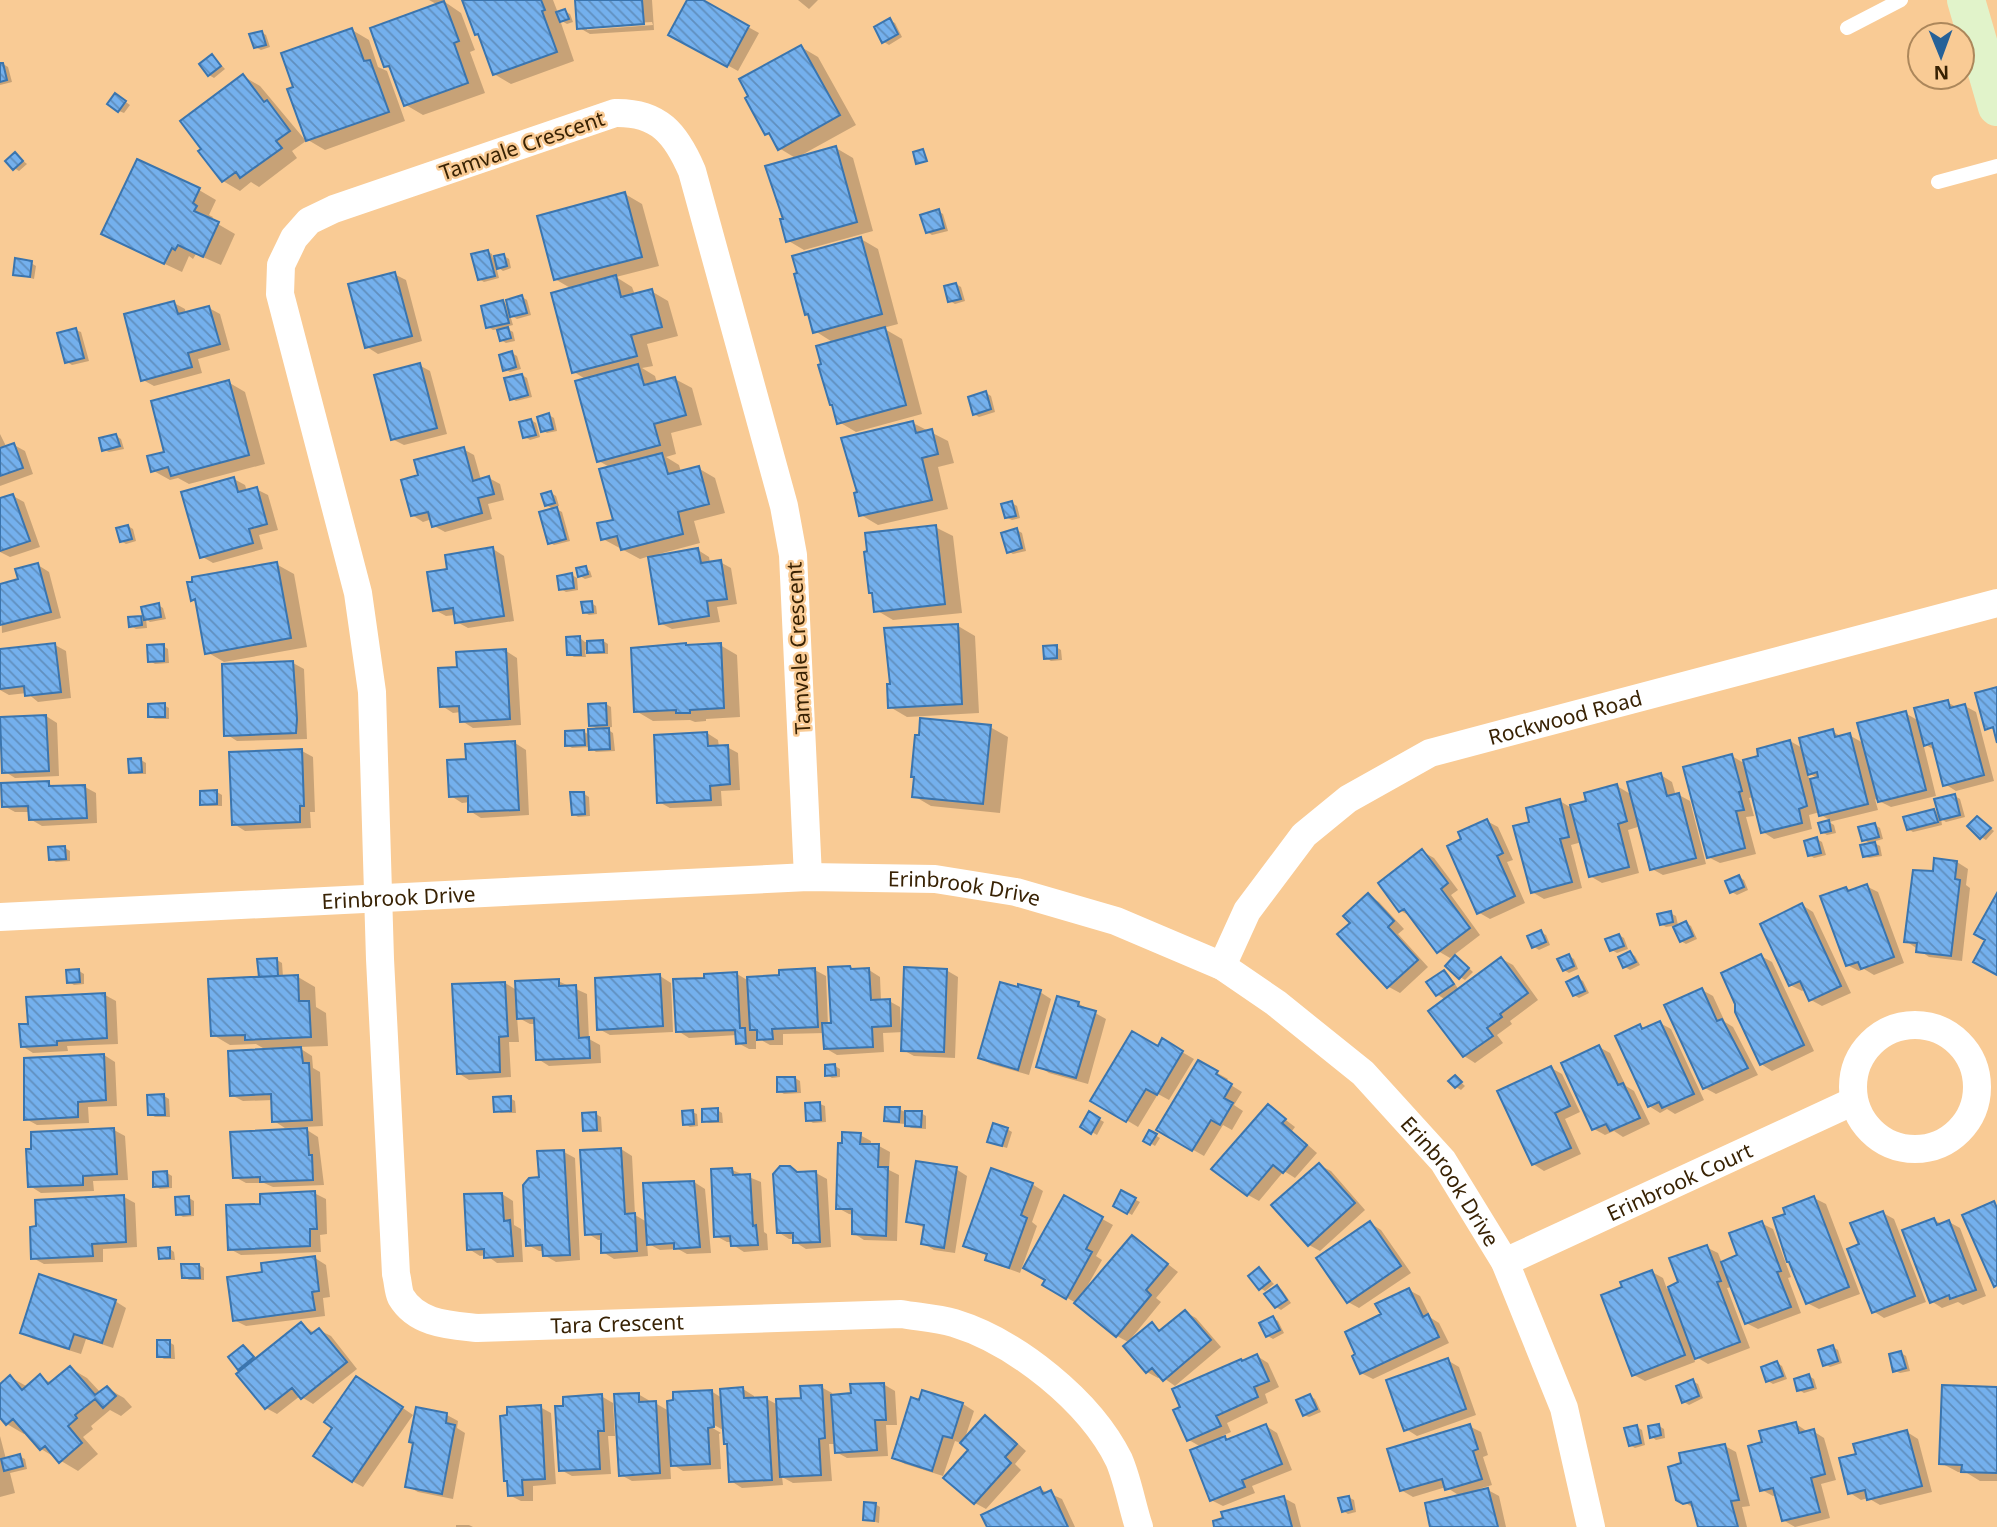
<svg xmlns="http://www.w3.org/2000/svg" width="1997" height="1527" font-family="'Noto Sans',sans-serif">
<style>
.shadow{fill:#0003;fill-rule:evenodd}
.building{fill:url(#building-back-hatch);stroke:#3b75ae;stroke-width:2}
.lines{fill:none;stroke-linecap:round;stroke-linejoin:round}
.lane{stroke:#fff;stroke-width:14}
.street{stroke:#fff;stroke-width:28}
.secondary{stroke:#e1f3ca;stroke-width:38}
.labels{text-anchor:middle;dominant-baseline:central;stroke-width:5;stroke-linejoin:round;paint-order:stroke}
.street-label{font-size:21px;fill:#382204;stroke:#f9cb95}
</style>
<defs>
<pattern id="building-back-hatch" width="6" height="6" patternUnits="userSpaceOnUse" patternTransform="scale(1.75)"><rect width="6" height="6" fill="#74b0ed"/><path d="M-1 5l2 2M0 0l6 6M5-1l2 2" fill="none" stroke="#608fbe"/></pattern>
</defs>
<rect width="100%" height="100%" fill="#f9cb95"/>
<path class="shadow" d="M429 0H442L461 13 475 50 470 52 485 93 423 115 406 105 393 70 386 66 438 5Z
M464 0H553L558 13 564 11 570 14 573 22 567 24 560 20 574 61 511 84 494 74Z
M576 0H652L654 30 590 34 578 27ZM652 22 653 25 587 30V26Z
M690 0H699L759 33 738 71 671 34Z
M798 0H818L809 9Z
M889 20 895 23 902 37 889 45 884 42Z
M352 30 369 40 378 67 387 71 405 121 325 150 308 140 295 88Z
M261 32 266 35 270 47 261 50 255 47Z
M801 47 818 57 856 125 798 157 836 148 853 158 873 231 804 250 787 240 785 220 797 159 779 148 773 137 767 134Z
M213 56 225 69 214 78 209 75Z
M3 64 8 67 12 82 0 85V65Z
M243 76 260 86 306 141 292 151 297 158 259 187 251 182 240 191 223 181Z
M120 98 130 105 124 113 119 111Z
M15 154 27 164 19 171 14 168Z
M199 190 216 200 209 215 213 217 211 220 235 234 221 265 196 254 193 259 189 256 182 272 120 243Z
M625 194 642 204 659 266 616 277 632 287 635 295 651 291 668 301 678 336 647 344 653 366 642 368 655 376 657 383 675 379 692 388 702 425 671 433 676 454 666 457 679 465 681 472 698 468 715 478 725 513 694 521 700 543 659 554V557L698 550 709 557 710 563 720 562 731 568 737 604 717 607 720 622 672 629 660 623 650 556 640 559 603 539 615 521 611 468 599 461 587 380 574 372 572 289 555 279Z
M938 211 943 214 948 231 932 235 927 232Z
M861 239 878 249 898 324 883 328 902 339 922 414 856 432 839 422 834 343 815 331 809 316 806 314Z
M487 251 492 254 493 258 504 256 509 259 511 268 503 271 496 266 499 278 484 282 479 279Z
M31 263 36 266 34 279 15 274Z
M394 274 406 280 422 341 378 354 367 347Z
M956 284 961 287 965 301 955 304 950 301Z
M522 297 527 300 531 315 517 319 510 315 513 325 505 327 513 332 515 341 506 343 501 340 498 329 493 330 488 327 503 302 509 306Z
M174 303 185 309 186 314 209 308 220 314 230 350 198 359 202 373 154 386 143 380Z
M76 330 81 332 89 361 72 365 67 362Z
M512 353 517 356 521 369 510 372 505 369Z
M419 365 430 371 447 434 404 445 392 439Z
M522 375 527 378 532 397 516 401 511 398Z
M228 382 245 392 265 464 189 484 178 478 170 480 152 470Z
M986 393 991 396 995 412 979 417 974 414Z
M549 415 554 418 557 431 547 433 542 430Z
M531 420 536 423 540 437 530 440 525 437Z
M913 423 948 441 954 463 938 467 948 509 878 525 861 515Z
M0 434 7 448 14 445 25 451 33 474 0 486Z
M116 436 121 439 124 449 109 452 104 450Z
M463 449 474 455 481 480 489 478 500 484 504 500 488 504 492 519 445 532 434 526 432 519 423 522 412 515 420 477Z
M234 479 245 485 247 491 256 489 268 495 278 530 259 535 263 549 213 563 201 556Z
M551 493 556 496 559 506 553 507 562 512 570 541 554 545 549 542 555 510 546 505Z
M13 496 24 502 40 547 10 557 0 552V500Z
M1012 503 1017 506 1020 518 1012 520 1006 517Z
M128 526 133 529 136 541 126 544 121 541Z
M935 527 953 536 962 613 893 620 876 610 874 594 870 592 869 552Z
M1017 530 1022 533 1026 551 1013 554 1008 551Z
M493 549 504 556 514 621 468 628 457 622 455 615 446 616 435 610 449 571Z
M276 564 294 574 307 647 224 662 207 652 198 603 192 600 194 583Z
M38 565 49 572 61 618 2 633 0 585 20 580Z
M585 568 590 571 592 577 585 579 580 576Z
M572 575 577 578 578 590 566 592 561 589Z
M591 603 596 606 597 614 589 615 584 612Z
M158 605 163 608 166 619 150 622 146 619 147 628 136 629 131 626 141 618 145 620 143 608Z
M958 626 975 636 979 713 907 717 890 707V651Z
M580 638 585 642 603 641 608 644V654H594L585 650 586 657H574L569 654Z
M55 645 66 651 71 698 38 702 27 693 9 695 0 690V651Z
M686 645 689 647 720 645 737 655 740 717 706 719V721L695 722 690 720 653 721 636 711Z
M163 646 168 649 169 663 155 664 150 661Z
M1056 647 1061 650 1062 660 1051 661 1046 658Z
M506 651 517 658 521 725 473 728 462 721 461 712 453 713 442 706 459 668Z
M293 663 304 669 307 739 237 741 226 734Z
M1947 702 1958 708 1965 706 1976 712 1994 781 1956 791 1945 784 1936 751 1923 743 1936 796 1891 807 1875 799 1878 810 1829 822 1834 825 1836 833 1827 835 1822 832 1820 824 1831 821 1821 815 1820 812 1809 815 1812 829 1774 839 1763 832 1754 797 1749 798 1754 816 1746 817 1756 854 1720 863 1708 857 1732 756 1742 762 1761 757 1790 741 1804 749 1832 731 1842 737 1849 735 1865 744 1905 713 1919 721ZM1807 772 1819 779 1810 781Z
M606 704 611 707 612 727 605 728 613 733 615 751 596 752 590 747 572 748 567 745 584 732 590 735 599 730 591 725Z
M164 705 169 708V719H155L149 716Z
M46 716 57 723 59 776 15 778 4 771Z
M990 727 1008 737 1000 813 931 806 914 796Z
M707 733 718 740 719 747H727L738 753 740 790 721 791 722 806 670 808 659 802Z
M515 743 526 750 529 815 481 818 470 811V802L462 803 451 796 468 760Z
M302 751 313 757 315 812H310L311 828 245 831 234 824Z
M141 760 146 763V774H135L130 772Z
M1661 775 1672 782 1676 796 1679 795 1690 801 1706 864 1663 875 1652 869 1641 826 1628 830 1639 873 1602 883 1590 876 1582 842 1571 845 1582 888 1544 899 1532 892 1531 824 1560 801 1573 809 1617 786 1632 795Z
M48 783 56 788 85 787 96 793 97 823 42 826 30 819V812H15L4 806Z
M217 792 222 795V806H207L202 804Z
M584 794 589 797 590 816 578 817 573 814Z
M1955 796 1960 799 1965 817 1946 822 1941 819 1942 825 1913 832 1908 829 1934 810 1940 814Z
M1978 818 1994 831 1986 840 1981 837Z
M1487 821 1498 827 1513 860 1507 862 1525 903 1490 919 1478 912 1464 840Z
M1875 825 1880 828 1883 839 1872 842 1880 846 1882 856 1869 858 1864 856 1871 844 1864 840Z
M1817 839 1822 842 1826 855 1814 858 1809 855Z
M65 848 70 851V861L56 862 51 859Z
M1423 852 1434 858 1458 890 1451 895 1480 935 1450 958 1438 951 1412 917 1401 911Z
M1936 860 1957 862 1968 869 1966 885 1970 888 1962 961 1929 957 1906 941 1935 873Z
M1739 877 1744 880 1748 890 1737 895 1732 892Z
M1866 886 1878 892 1904 963 1874 975 1864 969 1859 971 1847 965 1846 889 1851 892Z
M1368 895 1379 902 1404 929 1398 934 1428 967 1400 993 1389 987 1340 935 1352 923Z
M1802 905 1813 912 1851 993 1822 1006 1811 1000 1806 989 1802 991 1790 985Z
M1670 913 1676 916 1678 925 1666 927 1661 924Z
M1686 923 1691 926 1697 939 1686 944 1681 941Z
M1540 932 1546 935 1550 945 1539 950 1534 947Z
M1619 935 1624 938 1628 949 1617 953 1612 950Z
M1630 953 1635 956 1640 965 1630 970 1625 967Z
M1569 956 1574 959 1578 969 1569 973 1564 970Z
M1761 956 1772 962 1814 1051 1772 1071 1761 1064Z
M1502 959 1513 965 1538 1000 1510 1021 1512 1024 1497 1035 1503 1043 1475 1063 1464 1056 1446 1000 1438 995 1444 972 1449 975 1459 990Z
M277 960 282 963 283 977H298L315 987 316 1007 326 1013 328 1046 298 1047 312 1056 313 1068 320 1072 323 1126 285 1128 274 1121 273 1100 243 1101 231 1095 268 1051 256 1044 230 1045 213 1035Z
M1460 960 1473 972 1465 980 1460 977Z
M850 968 855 971 869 970 880 977 881 1001H889L900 1007 901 1026H904L946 970 958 977 955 1058 914 1056 903 1050 904 1032 883 1033 884 1052 837 1055 825 1048V1033L783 1034V1045H770L756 1037V1049H749L738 1043 737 1035 689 1038 678 1031 706 979 737 974 749 981 815 970 826 976 828 1025 833 1024Z
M79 971 84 974V984L74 985 69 982Z
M660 976 671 983 673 1032 610 1035 599 1029Z
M1578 978 1583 981 1589 993 1579 998 1574 995Z
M558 981 587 994 589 1039 600 1045 601 1063 549 1066 538 1059 536 1024H530L517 1017 519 1042H509L511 1077 469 1080 458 1073 505 983 518 991Z
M1020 986 1040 992 1051 999 1029 1075 991 1064 980 1058Z
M1702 990 1713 996 1725 1022 1733 1027 1758 1075 1716 1094 1705 1088Z
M105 995 116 1001 118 1044 67 1046 68 1051 33 1053 22 1046 29 1025Z
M1058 998 1079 1004 1106 1019 1088 1084 1049 1073 1038 1066Z
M1660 1023 1671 1029 1704 1100 1675 1114 1667 1109 1660 1113 1649 1106 1640 1026 1645 1029Z
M1163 1041 1194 1059 1169 1100 1158 1094 1138 1127 1093 1100 1158 1049Z
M1599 1047 1610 1053 1626 1086 1634 1091 1650 1124 1623 1137 1614 1131 1605 1135 1594 1129Z
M104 1055 115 1062 117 1106 88 1107 89 1123 37 1125 26 1119Z
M1198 1062 1228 1079 1226 1082 1242 1092 1234 1105 1243 1111 1232 1130 1223 1125 1204 1156 1158 1130Z
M835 1066 840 1069V1077L832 1078 827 1075Z
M1551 1068 1562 1074 1580 1112 1565 1119 1581 1154 1544 1171 1533 1164Z
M1455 1077 1465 1086 1461 1090 1456 1087Z
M795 1078 800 1081 801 1093 784 1094 779 1091Z
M164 1096 169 1099 170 1117H155L150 1114Z
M510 1098 515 1101 516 1113H501L496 1110Z
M820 1104 825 1106 826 1122 813 1123 808 1120Z
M1269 1107 1295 1127 1292 1131 1317 1153 1295 1178 1284 1171 1259 1201 1248 1195Z
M899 1109 905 1112 921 1113 926 1116V1129L911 1128 906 1124 891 1123 886 1120Z
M717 1110 722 1113 723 1123H709L704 1121Z
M692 1112 697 1114 698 1126 690 1127 685 1124Z
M596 1114 601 1117 602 1132H590L585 1129Z
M1090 1114 1104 1122 1097 1135 1082 1126Z
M1007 1129 1012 1132 1007 1148 994 1144Z
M114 1130 125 1136 128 1180 93 1181 94 1191 41 1193 30 1186Z
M307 1130 318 1137 324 1185 273 1187 264 1183H246L235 1177Z
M1150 1132 1160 1138 1155 1146 1145 1140Z
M860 1135 871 1141V1146H879L890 1152 889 1170 899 1175 897 1241 864 1240 853 1233 854 1215 849 1214 838 1208Z
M621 1149 632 1156 635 1215 647 1222 694 1182 705 1189 711 1253 687 1254 678 1249 660 1250 647 1243 648 1256 614 1259 603 1252V1240H598L587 1233Z
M564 1152 575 1158 580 1260 556 1262 544 1255V1251H539L528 1245Z
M1319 1165 1331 1171 1365 1210 1320 1251 1309 1245Z
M789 1168 800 1174 816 1173 827 1179 831 1247 806 1249 795 1242V1239H789L778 1232Z
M956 1169 967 1176 955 1253 934 1250 923 1243 925 1228 908 1221Z
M732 1170 761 1182 764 1232 767 1234 768 1250 744 1252 733 1245 732 1242H727L716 1236Z
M167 1173 172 1176V1188L160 1189 155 1186Z
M1032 1184 1043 1191 1032 1222 1037 1226 1020 1273 998 1265 987 1259 988 1256 965 1245Z
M314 1193 326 1199 327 1234 320 1235 321 1252 241 1255 230 1249 262 1205Z
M1122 1193 1140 1202 1132 1215 1115 1205Z
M502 1194 513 1201 514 1225 521 1229 523 1262 497 1263 486 1255 480 1256 469 1249Z
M124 1197 135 1203 137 1247 103 1249V1262L44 1264 33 1258Z
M189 1198 194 1201V1216L183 1217 178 1214Z
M1065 1198 1113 1225 1096 1256 1102 1260 1084 1292 1133 1237 1178 1272 1156 1298 1161 1302 1129 1341 1152 1325 1162 1331 1185 1312 1196 1318 1221 1347 1175 1386 1161 1376 1158 1378 1147 1372 1126 1347 1130 1343 1117 1336 1078 1304 1044 1285Z
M1814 1198 1826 1204 1860 1294 1819 1309 1807 1303 1787 1215Z
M1883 1213 1894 1219 1926 1302 1884 1318 1873 1311 1861 1245Z
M1934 1220 1942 1224 1949 1222 1960 1228 1986 1296 1963 1305 1958 1302 1942 1308 1931 1301Z
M1370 1223 1381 1230 1411 1273 1359 1308 1348 1302Z
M1761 1223 1773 1229 1791 1277 1788 1278 1801 1313 1758 1329 1746 1323 1732 1287 1727 1288 1750 1348 1708 1364 1693 1355 1695 1362 1645 1381 1634 1375 1625 1288 1652 1272 1663 1278 1667 1289 1681 1283 1706 1247 1718 1253 1722 1263 1739 1256Z
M170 1249 174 1252 175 1260H166L161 1257Z
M315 1258 326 1265 330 1297 323 1298 325 1316 246 1326 234 1320 264 1274Z
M199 1265 204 1268V1280H189L184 1277Z
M1259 1269 1274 1284 1265 1291 1260 1288Z
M1277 1287 1282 1290 1291 1303 1281 1310 1276 1307Z
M1409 1290 1420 1296 1431 1318 1439 1323 1449 1343 1373 1379 1361 1373 1383 1315Z
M115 1301 126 1308 113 1348 86 1339 81 1354 33 1339 22 1332Z
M1273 1318 1278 1321 1284 1333 1273 1339 1268 1336Z
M301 1324 315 1333 319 1330 331 1336 357 1369 313 1404 300 1396 277 1414 266 1408 243 1371 240 1368 243 1347 257 1360Z
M169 1342 174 1345 175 1359H164L159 1356Z
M1833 1347 1838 1350 1842 1363 1830 1367 1825 1364Z
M1901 1353 1906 1356 1910 1371 1900 1373 1895 1371Z
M1257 1356 1268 1363 1279 1387 1265 1394 1268 1403 1227 1423 1231 1432 1222 1436 1229 1441 1266 1426 1277 1433 1292 1470 1252 1486 1255 1493 1223 1506 1211 1500 1201 1447 1189 1440 1244 1362Z
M1447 1360 1459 1367 1476 1415 1417 1436 1406 1429Z
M1777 1363 1782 1366 1787 1379 1773 1384 1768 1381Z
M70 1368 87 1378 101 1393 107 1388 124 1398 132 1407 121 1416 110 1410 91 1426 93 1429 83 1437 98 1454 78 1471 41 1449 26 1432 24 1434 7 1424 0 1415V1386L10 1377 28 1387 40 1377 52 1383Z
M1809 1376 1814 1379 1817 1389 1804 1393 1799 1390Z
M1692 1381 1698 1384 1703 1398 1689 1405 1684 1402Z
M368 1384 413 1415 363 1487 352 1481Z
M883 1384 895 1391 897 1425H886L888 1456 847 1458 836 1452V1444H829L832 1481 793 1483 782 1477 783 1485 742 1488 731 1481 729 1445 725 1443V1431L707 1421 706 1424 721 1433 719 1434 721 1469 683 1471 670 1463 671 1479 632 1481 621 1475 638 1394 650 1401V1403H655L669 1411 711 1391 722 1398 743 1389 754 1396V1399H767L778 1405 803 1399 821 1387 832 1393 833 1396 853 1395Z
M1997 1388V1481H1980L1967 1473 1958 1472 1941 1463Z
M923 1392 963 1404 974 1411 964 1441 985 1417 996 1424 1026 1451 1015 1464 1021 1470 986 1509 975 1503 970 1450 964 1444 955 1441 943 1476 905 1464 894 1458Z
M601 1396 613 1403 615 1436H608L611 1474 572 1476 561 1470Z
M1310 1396 1315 1399 1321 1412 1309 1417 1304 1415Z
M540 1407 551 1413 556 1484 533 1486V1501H521L509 1495 508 1482 505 1480Z
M417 1409 447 1415 458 1421 457 1428 465 1433 453 1499 418 1492 407 1486 415 1443Z
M1796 1424 1808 1432 1813 1431 1824 1438 1836 1480 1821 1484 1830 1518 1795 1527 1783 1520 1777 1495 1773 1496 1762 1490 1764 1443Z
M1469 1426 1481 1432 1488 1455 1483 1457 1492 1485 1479 1489 1480 1492 1488 1490 1499 1496 1506 1527H1432L1460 1496 1446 1487 1413 1497 1401 1490Z
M1659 1426 1664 1429 1665 1438 1656 1440 1652 1437Z
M1637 1427 1642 1430 1645 1445 1635 1448 1630 1445Z
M1907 1432 1918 1439 1932 1492 1880 1505 1868 1498 1861 1500 1850 1493 1858 1455Z
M0 1436 6 1459 19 1456 25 1459 27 1469 10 1473 15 1493 0 1497Z
M1725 1446 1736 1452 1750 1506 1742 1507 1747 1527H1699L1695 1509 1678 1498Z
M1040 1489 1062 1499 1075 1527H988Z
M1348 1497 1354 1500 1356 1512 1348 1514 1343 1511Z
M1284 1498 1295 1504 1301 1527H1216Z
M875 1504 880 1507 879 1523 865 1519Z
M456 1525H469L473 1527H456Z"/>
<path class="building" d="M462 0H541L545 10 542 11 557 52 493 75 478 34 475 35Z
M575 0H642L644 24 577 29Z
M687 0H703L749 26 727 67 668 35Z
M444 1 459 41 454 43 468 83 404 106 389 66 384 67 370 28Z
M565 9 569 19 560 22 556 12Z
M890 18 898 34 882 43 874 27Z
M352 28 364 61 370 60 389 112 306 141 287 89 293 87 281 53Z
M262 31 266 45 254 48 249 34Z
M801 45 840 115 778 150 769 133 765 135 745 98 748 96 739 79Z
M212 54 221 66 208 76 199 64Z
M0 63H3L7 80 0 82Z
M243 74 264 102 267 100 290 131 276 141 282 148 240 178 236 172 222 182 198 151 201 149 180 121Z
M115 93 126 101 118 112 107 104Z
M836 146 857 222 786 242 780 219H783L765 166Z
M923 149 927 161 916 164 913 152Z
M15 152 23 161 13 170 5 161Z
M137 159 200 188 193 203 197 206 194 211 219 222 203 257 178 245 175 250 172 248 164 264 101 234Z
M625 192 642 257 554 280 537 216Z
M939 209 944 228 926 233 920 215Z
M861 237 882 314 813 333 808 314 805 315 794 274 797 273 792 256Z
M488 250 495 276 478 280 471 254Z
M504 254 507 266 497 269 494 256Z
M15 258 32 261 30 277 13 275Z
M395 272 412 336 365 348 348 284Z
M616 275 621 297 652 289 662 327 631 335 637 356 572 373 551 293Z
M956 283 961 299 948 302 944 286Z
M522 295 527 313 510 317 506 300Z
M503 300 509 323 486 328 481 306Z
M174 301 178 314 209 306 220 344 188 353 192 367 141 381 124 314Z
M508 327 511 338 500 341 497 330Z
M885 327 906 405 837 424 832 405H830L818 365 821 364 816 346Z
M76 328 84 358 65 363 57 333Z
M512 351 516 367 503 371 499 355Z
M420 363 437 428 391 440 374 375Z
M638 364 644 385 675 377 686 415 654 424 660 445 597 462 575 381Z
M522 374 528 395 510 400 504 378Z
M229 380 249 455 171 476 168 467 151 472 147 456 164 452 151 401Z
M986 391 991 409 973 415 968 397Z
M549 413 553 429 541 432 537 417Z
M531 419 536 435 523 438 519 422Z
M913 421 916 433 932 429 938 454 922 458 932 500 859 516 854 493 857 492 841 438Z
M116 434 120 446 102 451 99 438Z
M14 443 23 468 0 476V448Z
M464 447 473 481 489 476 494 494 478 498 482 513 432 527 428 512 411 516 401 480 418 475 414 460Z
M662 453 668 474 699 466 709 504 678 512 683 534 621 550 617 536 601 540 597 523 613 520 599 469Z
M234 477 238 492 257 487 267 524 249 529 253 543 200 558 181 492Z
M551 491 555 503 545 506 541 494Z
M13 494 30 541 0 551V498Z
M1012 501 1016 516 1005 518 1001 504Z
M557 507 566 539 548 544 539 512Z
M128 525 132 539 120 542 116 528Z
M936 525 945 604 874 612 872 593H869L864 552 867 551 865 533Z
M1017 528 1022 548 1007 553 1001 533Z
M493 547 504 616 455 623 453 608 433 611 427 572 447 569 445 555Z
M698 548 701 563 721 560 727 599 707 601 709 616 659 624 648 557Z
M277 562 291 638 205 654 195 599 191 601 187 582H192V577Z
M38 563 51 612 0 625V584L18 579 15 569Z
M586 566 588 574 578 577 576 568Z
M572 573 574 588 559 590 557 576Z
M592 601 593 612 583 613 581 602Z
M159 603 161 617 144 620 141 607Z
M141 616 142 625 129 627 128 617Z
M958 624 962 704 888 708 887 684H890L884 628Z
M580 636 581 655H567L566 637Z
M603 640 604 652 587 653V641Z
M55 643 61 692 25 696 24 686 0 689V649Z
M686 643V645L721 643 724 708 690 710V713H676V710L634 712 631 648Z
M164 644V661L148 662 147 645Z
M1057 645V658L1044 659 1043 646Z
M506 649 510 719 460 722 459 706 440 707 438 668 457 667 456 652Z
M293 661 297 719 296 733 224 736 222 664Z
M1997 687V743L1993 727 1985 730 1975 693Z
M1948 700 1950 708 1965 704 1984 775 1943 786 1932 743 1924 746 1914 708Z
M165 703V717H148V704Z
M606 703 607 725 589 726 588 704Z
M1906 711 1926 790 1878 802 1857 723Z
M46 715 49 771 2 773 0 717Z
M920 718 991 725 983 804 912 797 914 777H911L915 735H919Z
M609 728 610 749 589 750 588 729Z
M1833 729 1835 737 1850 733 1868 804 1819 816 1810 779 1818 777 1817 772 1808 775 1799 738Z
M584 730 585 745 565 746V731Z
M707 732 708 746 728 745 730 784 710 786 711 800 657 803 654 735Z
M1790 740 1807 806 1799 809 1802 823 1761 833 1743 760 1758 756 1757 749Z
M515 741 519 810 468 812V796L449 797 447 760 466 759 465 744Z
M302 749 304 806H300V822L232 825 229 752Z
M1732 754 1742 791 1739 792 1744 810 1736 811 1745 848 1707 858 1683 767Z
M141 758 142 772 129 773 128 759Z
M1661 773 1667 796 1679 793 1696 858 1650 870 1627 782Z
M49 781V786L85 785 87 818 29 820 28 806 2 807 1 783Z
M1617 784 1627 821 1618 824 1629 867 1589 877 1570 805 1586 801 1584 793Z
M217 790V804L200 805V791Z
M570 792H584L585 814 572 815Z
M1955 794 1960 815 1940 820 1934 799Z
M1560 799 1569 837 1560 839 1572 882 1531 893 1513 826 1529 822 1526 808Z
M1934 809 1938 822 1907 830 1903 817Z
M1977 816 1991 828 1980 839 1967 826Z
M1487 819 1503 853 1497 856 1515 896 1477 914 1447 846 1461 839 1458 832Z
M1829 820 1831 831 1821 833 1818 823Z
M1875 823 1879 837 1862 841 1858 827Z
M1817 837 1821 853 1808 856 1804 841Z
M1875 842 1878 854 1863 857 1860 845Z
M65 846 66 859 49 860 48 847Z
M1422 849 1448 883 1441 889 1470 928 1437 953 1404 909 1399 912 1378 883Z
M1934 858 1957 861 1955 879 1960 880 1951 956 1916 952 1917 943 1904 942 1913 870 1933 871Z
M1739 875 1744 887 1730 893 1725 881Z
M1867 884 1894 957 1861 969 1858 962 1846 966 1820 896 1846 887 1848 891Z
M1368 893 1394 921 1388 927 1418 960 1387 988 1337 934 1350 923 1343 916Z
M1997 893V975L1973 962 1985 940 1974 934Z
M1802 903 1841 986 1809 1001 1800 981 1789 986 1760 924Z
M1671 911 1673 922 1660 925 1657 914Z
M1686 921 1693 936 1680 942 1673 927Z
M1541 930 1546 942 1532 948 1527 936Z
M1619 934 1624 946 1610 951 1605 939Z
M1630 951 1636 962 1623 968 1618 957Z
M1569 954 1574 966 1563 971 1557 959Z
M1761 954 1804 1045 1760 1065 1735 1012V1004L1721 973Z
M1455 955 1469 968 1459 979 1445 966Z
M1501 957 1528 993 1500 1014 1502 1017 1487 1028 1493 1036 1463 1057 1428 1011Z
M277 958 278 976 259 977 257 959Z
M850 966 851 969 869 968 871 1000 890 999 891 1026 872 1027 873 1047 824 1049 822 1023H831L828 967Z
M904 967 947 969 944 1052 901 1051Z
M815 968 818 1027 772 1029 773 1039 757 1040V1030H750L747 977 779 975V970Z
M79 969 80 982 67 983 66 970Z
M1444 970 1454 984 1436 996 1426 982Z
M737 972 740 1028H745L746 1043 736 1044 735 1030 676 1032 673 979 704 978V974Z
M660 974 663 1026 597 1030 595 978Z
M298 975 299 1001H309L311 1037 245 1040V1035L211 1036 208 979Z
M1578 976 1585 991 1573 996 1566 982Z
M559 979V986L576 985 579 1038 589 1037 590 1058 536 1060 534 1018 517 1019 515 981Z
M505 982 508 1036 499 1037 500 1072 457 1074 452 984Z
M1000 982 1018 987V984L1041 990 1018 1070 978 1058Z
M1702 988 1717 1021 1722 1019 1748 1068 1703 1089 1664 1005Z
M105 993 107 1038 57 1041V1045L21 1047 19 1024H28L26 997Z
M1057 996 1079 1002 1078 1006 1096 1011 1076 1078 1036 1067Z
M1660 1021 1694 1094 1662 1108 1659 1102 1648 1107 1615 1036 1640 1024 1642 1029Z
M1132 1031 1158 1046 1162 1038 1183 1051 1157 1095 1146 1089 1126 1122 1090 1101Z
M1599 1045 1618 1085 1623 1083 1640 1118 1610 1131 1606 1124 1592 1130 1561 1063Z
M301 1047 303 1063H309L312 1120 272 1122 271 1094 230 1096 228 1051Z
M104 1054 106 1100 78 1102V1117L24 1120V1058Z
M1198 1060 1218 1071 1216 1074 1232 1084 1224 1098 1233 1103 1220 1125 1211 1120 1192 1151 1156 1130Z
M835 1064 836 1075 825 1076V1065Z
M1551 1066 1570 1106 1555 1113 1571 1148 1532 1165 1497 1091Z
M1455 1075 1462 1082 1455 1088 1448 1081Z
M777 1077H795L796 1091 777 1092Z
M164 1094 165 1115H148L147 1095Z
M511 1096V1111L494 1112 493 1097Z
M820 1102 821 1120 806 1121 805 1103Z
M1268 1104 1286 1119 1282 1123 1307 1145 1283 1173 1273 1165 1247 1196 1211 1169Z
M885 1107H900L899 1122 884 1121Z
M718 1108V1121L702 1122V1109Z
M693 1110 694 1124 683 1125 682 1111Z
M905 1111H922L921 1127 905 1126Z
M1089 1111 1100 1118 1091 1134 1080 1127Z
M596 1112 597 1130 583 1131 582 1113Z
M993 1123 1008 1128 1002 1146 987 1142Z
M114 1128 117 1174 83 1176V1185L28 1187 26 1149H31V1132Z
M307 1128 309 1155H312L313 1180 260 1182V1177L233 1178 230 1132Z
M1149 1130 1157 1134 1150 1145 1143 1141Z
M842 1132 861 1133 860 1144H879L878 1167H888L886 1236 852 1234V1209H836L838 1143H842Z
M621 1148 625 1214 635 1213 637 1251 601 1253V1234L585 1235 580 1150Z
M564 1150 570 1255 543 1256 542 1245 526 1246 523 1185 529 1178 539 1177 537 1151Z
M916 1161 957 1167 944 1248 921 1244 924 1225 906 1222Z
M1319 1163 1355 1203 1308 1246 1271 1205Z
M780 1166H790L797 1172 816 1171 820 1242 793 1243V1233H777L773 1174Z
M732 1168 733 1175 750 1174 753 1226 756 1225 758 1245 731 1246 730 1236 714 1237 711 1169Z
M991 1168 1033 1183 1021 1215 1027 1218 1009 1268 985 1260 987 1254 963 1246Z
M167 1171 168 1186 153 1187V1172Z
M694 1181 700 1247 674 1249V1243L647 1245 643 1183Z
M1121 1190 1136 1198 1127 1214 1113 1206Z
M315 1191 317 1229H310V1246L228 1250 226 1205 260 1204V1194Z
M502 1193 504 1221 510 1220 513 1256 484 1258V1249L467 1250 464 1194Z
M124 1195 126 1242 92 1244 93 1256 31 1259 30 1227 36 1226 35 1200Z
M1064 1195 1103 1217 1086 1249 1092 1252 1066 1299 1042 1285 1045 1280 1023 1268Z
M189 1196 190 1214 176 1215 175 1197Z
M1814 1196 1849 1287 1806 1304 1789 1262H1787L1773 1218 1785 1214 1783 1208Z
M1994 1201 1997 1208V1285L1994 1287 1962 1215Z
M1883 1211 1915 1296 1872 1313 1847 1249 1859 1244 1850 1223Z
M1934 1218 1937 1225 1949 1220 1976 1290 1950 1299 1949 1295 1930 1303 1902 1230Z
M1370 1221 1401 1266 1347 1303 1316 1258Z
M1762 1221 1781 1271 1777 1272 1791 1307 1745 1324 1721 1262 1737 1255 1729 1233Z
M1132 1235 1168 1264 1146 1290 1151 1295 1116 1337 1074 1303Z
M1707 1245 1721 1281 1717 1282 1740 1342 1695 1359 1668 1287 1678 1282 1669 1258Z
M170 1247V1258L159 1259 158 1248Z
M315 1256 319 1291 312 1292 315 1310 233 1321 227 1277 262 1272 261 1263Z
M181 1264H199L200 1278H182Z
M1259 1267 1270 1281 1259 1290 1248 1276Z
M1652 1270 1685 1355 1632 1376 1601 1295 1622 1287 1620 1282Z
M39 1274 116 1300 102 1343 74 1334 69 1349 20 1333Z
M1277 1285 1287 1300 1275 1308 1264 1294Z
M1409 1288 1423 1317 1428 1314 1439 1337 1360 1374 1352 1356 1355 1354 1345 1332 1381 1314 1375 1304Z
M1185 1310 1211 1340 1163 1381 1152 1368 1146 1373 1123 1346 1152 1322 1159 1331Z
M1273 1316 1280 1330 1266 1337 1259 1323Z
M301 1322 311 1334 319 1328 347 1362 301 1399 292 1388 265 1409 236 1374Z
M157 1340H170V1357H157Z
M243 1345 254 1357 238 1370 228 1357Z
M1833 1345 1838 1361 1823 1366 1818 1350Z
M1901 1351 1906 1368 1893 1372 1889 1354Z
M1257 1354 1269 1381 1254 1387 1258 1397 1216 1416 1221 1426 1187 1441 1173 1410 1180 1407 1172 1389 1241 1359 1242 1361Z
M1448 1358 1466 1409 1404 1431 1386 1380Z
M1777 1361 1783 1376 1766 1382 1761 1367Z
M70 1366 95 1395 107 1386 116 1396 103 1408 95 1399 75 1415 77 1418 68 1426 82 1443 59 1463 45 1446 40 1450 13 1419 6 1425 0 1418V1384L10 1375 22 1390 40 1374 48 1384Z
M1809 1374 1813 1387 1797 1391 1794 1379Z
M356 1376 403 1407 352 1482 313 1456 332 1428 324 1422Z
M1693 1379 1699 1396 1682 1403 1676 1386Z
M884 1383 886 1420H875L877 1450 835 1453 831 1395 851 1393 850 1384Z
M822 1385 825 1438 819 1439 821 1475 780 1477 776 1399 801 1398 800 1386Z
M1942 1385 1997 1387V1473L1961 1472 1962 1465 1939 1464Z
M743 1387 744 1398 767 1397 772 1480 729 1482 727 1444H724L720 1389Z
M712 1390 714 1427 708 1428 710 1464 671 1466 667 1401 673 1400V1392Z
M922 1390 963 1403 952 1438 943 1436 932 1471 892 1458 911 1397 919 1400Z
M639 1393V1402L656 1401 660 1473 619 1476 614 1394Z
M602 1394 604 1431H598L600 1469 559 1471 555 1406H563V1397Z
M1310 1394 1317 1409 1303 1416 1296 1400Z
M541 1405 545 1479 522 1480 523 1495 508 1496 507 1481H504L500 1416 507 1415V1407Z
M416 1407 447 1413 446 1423 455 1425 442 1494 405 1487 413 1443 409 1442Z
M985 1415 1017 1444 1005 1457 1011 1463 974 1504 943 1478 968 1450 960 1443Z
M1796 1422 1799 1433 1814 1429 1825 1474 1811 1478 1820 1512 1782 1521 1773 1488 1760 1491 1748 1446 1762 1442 1759 1431Z
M1266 1424 1282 1464 1242 1480 1245 1487 1210 1501 1190 1450 1225 1436 1226 1440Z
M1470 1424 1478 1449 1473 1451 1482 1479 1445 1490 1442 1479 1400 1491 1387 1449Z
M1659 1424 1661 1435 1650 1438 1648 1426Z
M1637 1425 1641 1443 1629 1446 1624 1428Z
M1907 1430 1922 1486 1867 1500 1865 1490 1848 1494 1839 1458 1856 1454 1853 1444Z
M1725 1444 1739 1500 1731 1501 1738 1527H1698L1691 1502 1683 1504 1676 1500 1668 1467 1681 1463 1679 1453Z
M20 1454 23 1466 4 1471 1 1459Z
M1040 1487 1043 1494 1051 1490 1068 1527H987L981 1515Z
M1488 1488 1498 1527H1430L1425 1503Z
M1284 1496 1292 1527H1214L1213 1521 1223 1518 1221 1512Z
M1349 1496 1352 1509 1342 1512 1338 1498Z
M864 1502 876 1503 874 1521 863 1520Z"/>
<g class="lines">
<path class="lane" d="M1847 28 1901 0
M1938 182 1997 166"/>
<g class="street">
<path id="s1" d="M808 877 793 555 784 506 692 171C676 134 659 112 615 113L334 209 309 221 294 238 281 265 280 294 358 593 372 692 380 959 396 1274C398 1281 398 1291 401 1297 417 1324 450 1325 477 1328L901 1314C918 1317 937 1318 954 1323 1016 1342 1090 1401 1119 1460 1128 1481 1132 1506 1139 1527"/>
<path id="s2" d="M0 917 808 877 935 879 1016 892 1116 921 1222 966 1276 1003 1363 1073 1443 1161 1505 1262 1564 1408 1591 1527"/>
<path id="s3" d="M1222 966 1247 911 1304 835 1348 799 1430 753 1997 603"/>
<circle cx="1915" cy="1087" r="62"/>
<path id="s4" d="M1505 1262 1854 1101"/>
</g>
<path class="secondary" d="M1966 0 1997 107"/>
</g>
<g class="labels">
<g class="street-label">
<text transform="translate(522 145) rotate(-19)">Tamvale Crescent</text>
<text transform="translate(798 648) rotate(-93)">Tamvale Crescent</text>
<text stroke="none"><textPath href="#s3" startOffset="446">Rockwood Road</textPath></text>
<text stroke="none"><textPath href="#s2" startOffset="966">Erinbrook Drive</textPath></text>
<text stroke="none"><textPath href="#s2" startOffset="399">Erinbrook Drive</textPath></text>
<text stroke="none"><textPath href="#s4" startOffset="192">Erinbrook Court</textPath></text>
<text stroke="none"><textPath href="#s2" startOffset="1554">Erinbrook Drive</textPath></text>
<text stroke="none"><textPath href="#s1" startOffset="2471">Tara Crescent</textPath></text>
</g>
</g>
<g transform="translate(1941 56) rotate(179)"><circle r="33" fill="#f9cb95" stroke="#ac875b" stroke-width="2"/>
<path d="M0-5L12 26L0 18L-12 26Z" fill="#266198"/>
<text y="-10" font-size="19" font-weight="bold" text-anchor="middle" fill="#382204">N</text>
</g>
</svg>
